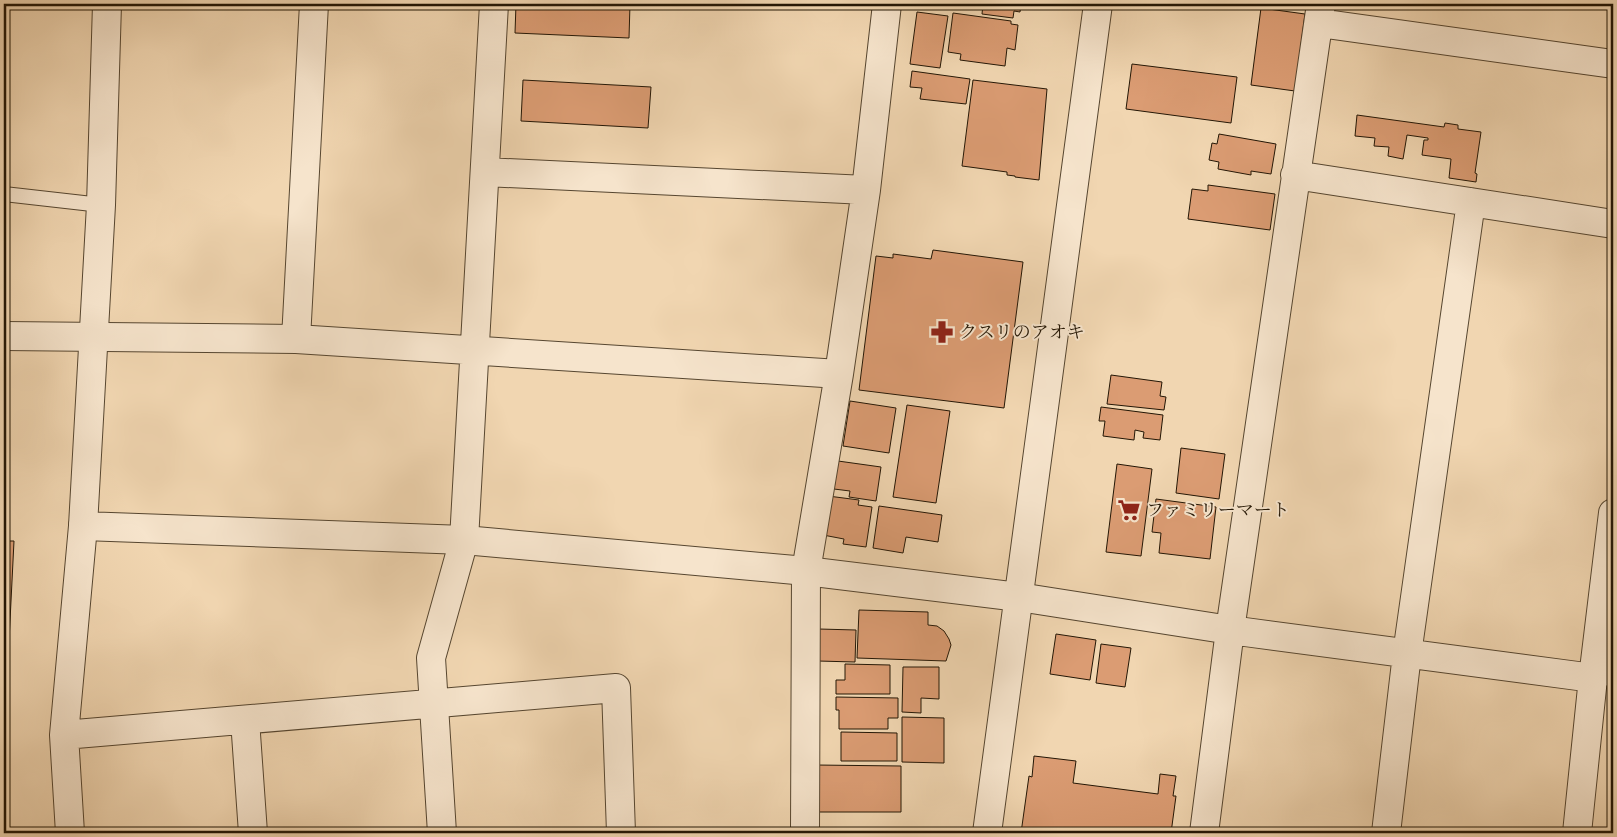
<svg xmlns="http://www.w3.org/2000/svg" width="1617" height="837" font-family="Cardo,'Noto Serif JP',serif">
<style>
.building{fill:#db9c73;stroke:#231605}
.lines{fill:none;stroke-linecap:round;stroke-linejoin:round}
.service-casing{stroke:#564630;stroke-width:16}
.minor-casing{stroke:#564630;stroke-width:30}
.tertiary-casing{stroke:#564630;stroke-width:30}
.service{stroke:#f6e4cc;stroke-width:14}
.minor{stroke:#f6e4cc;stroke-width:28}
.tertiary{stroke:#f6e4cc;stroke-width:28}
.labels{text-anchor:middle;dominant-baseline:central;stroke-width:4;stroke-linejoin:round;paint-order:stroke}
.poi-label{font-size:18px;fill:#231605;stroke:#f6e4cc;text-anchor:start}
</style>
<rect width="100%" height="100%" fill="#f1d6b1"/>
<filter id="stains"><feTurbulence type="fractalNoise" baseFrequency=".004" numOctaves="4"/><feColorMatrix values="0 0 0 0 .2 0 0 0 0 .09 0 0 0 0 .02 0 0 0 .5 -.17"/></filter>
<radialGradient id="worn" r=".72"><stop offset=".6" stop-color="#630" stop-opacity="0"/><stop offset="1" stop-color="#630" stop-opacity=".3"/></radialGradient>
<path class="building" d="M516 4H630L629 38 515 33Z
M983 4H1021L1020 12 1014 11 1013 18 982 14Z
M1261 8 1305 14 1295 91 1251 85Z
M917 12 948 16 940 68 910 64Z
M953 13 1011 21V24L1018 25 1015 50 1007 48 1005 66 960 60 961 54 948 52Z
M1132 64 1237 77 1231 123 1126 109Z
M912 71 970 79 966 104 920 99 922 88 910 87Z
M523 80 651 87 648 128 521 121Z
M973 80 1047 89 1039 180 1015 177V176L1007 175V172L962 166Z
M1357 115 1444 127 1445 123 1458 125V129L1481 132 1475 173 1477 174 1476 182 1449 178 1451 159 1422 155 1424 140H1428V138L1407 135 1403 159 1388 156 1389 147 1374 146 1375 138 1355 136Z
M1219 134 1276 144 1271 174 1251 171V175L1218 169 1219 162 1209 160 1212 143 1217 144Z
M1208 185 1275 194 1270 230 1188 219 1192 189 1208 191Z
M933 250 1023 262 1004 408 859 390 876 256 893 258V254L931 259Z
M1111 375 1162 382 1160 396 1166 397 1164 410 1107 404Z
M850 401 896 408 889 453 843 446Z
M907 405 950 411 936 503 893 497Z
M1101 407 1163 415 1160 440 1143 438 1144 432 1135 430 1134 440 1103 436 1105 421H1099Z
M1181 448 1225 454 1219 499 1176 493Z
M838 461 881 467 876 501 849 497 850 491 834 489Z
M1117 464 1152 469 1141 556 1106 552Z
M828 496 859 500 858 505 872 507 866 547 843 544 844 539 823 535Z
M1156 499 1216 507 1210 559 1159 553 1161 533 1152 532Z
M879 506 942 515 938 542 906 537 903 553 873 548Z
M4 541H14L8 661H4Z
M859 610 928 612V625L937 626 944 631 949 639 951 645 946 661 857 658Z
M819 629 856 630 855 662 818 661Z
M1056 634 1096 640 1090 680 1050 674Z
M1101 644 1131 648 1125 687 1096 683Z
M845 664 890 665V694H836V680H845Z
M903 667H939V699L921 698V713L902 712Z
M836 697 898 698V718H888V729H839V710H836Z
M902 717 944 718V763L902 762Z
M841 732 897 733V761H841Z
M1034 756 1076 761 1073 783 1158 794 1160 774 1176 776 1173 796H1176L1171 833H1021L1029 776 1032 777Z
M816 765 901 766V812H816Z"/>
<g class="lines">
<defs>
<path id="service" d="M4 194 101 205"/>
<path id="minor" d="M1319 23 1613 64
M485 172 866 190
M1295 175 1613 224
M4 336 296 339 839 374
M296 339 314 4
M1019 597 1230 630 1593 678 1609 666 1613 668
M245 720 253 833
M64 735 616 688 621 833
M70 833 64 735 83 526
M442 833 431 658 464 540 494 4
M805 833 806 571 839 374 866 190 887 4
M1204 833 1230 630 1321 4
M1386 833 1407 654 1471 202"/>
<path id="tertiary" d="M107 4 101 205 83 526 464 540 806 571 1019 597
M987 833 1098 4
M1577 833 1593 678 1613 513"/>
</defs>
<use href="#service" class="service-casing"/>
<use href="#minor" class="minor-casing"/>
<use href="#tertiary" class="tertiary-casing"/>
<use href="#service" class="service"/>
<use href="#minor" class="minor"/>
<use href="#tertiary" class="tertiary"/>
</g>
<defs>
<symbol id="pharmacy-bare" viewBox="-9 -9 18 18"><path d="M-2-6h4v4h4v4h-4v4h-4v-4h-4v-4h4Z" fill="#8f2418" stroke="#f6e4cc" stroke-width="2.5" paint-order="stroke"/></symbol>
<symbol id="supermarket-bare" viewBox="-9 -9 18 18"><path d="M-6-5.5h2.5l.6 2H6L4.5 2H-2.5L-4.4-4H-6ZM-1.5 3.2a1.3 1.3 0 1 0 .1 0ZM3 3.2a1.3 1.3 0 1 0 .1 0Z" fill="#8f2418" stroke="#f6e4cc" stroke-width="2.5" paint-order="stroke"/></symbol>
</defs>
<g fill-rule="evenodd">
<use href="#pharmacy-bare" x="926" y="316" width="32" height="32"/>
<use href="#supermarket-bare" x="1113" y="494" width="32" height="32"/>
</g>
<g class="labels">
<g class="poi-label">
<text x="959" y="332">クスリのアオキ</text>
<text x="1146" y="510">ファミリーマート</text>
</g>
</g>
<rect width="1617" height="837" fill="none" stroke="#f1d6b1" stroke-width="20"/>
<rect x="5" y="5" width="1607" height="827" fill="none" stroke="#231605" stroke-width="2.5"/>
<rect x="10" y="10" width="1597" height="817" fill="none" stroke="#231605"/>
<rect width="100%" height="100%" filter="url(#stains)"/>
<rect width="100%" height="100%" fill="url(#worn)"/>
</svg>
